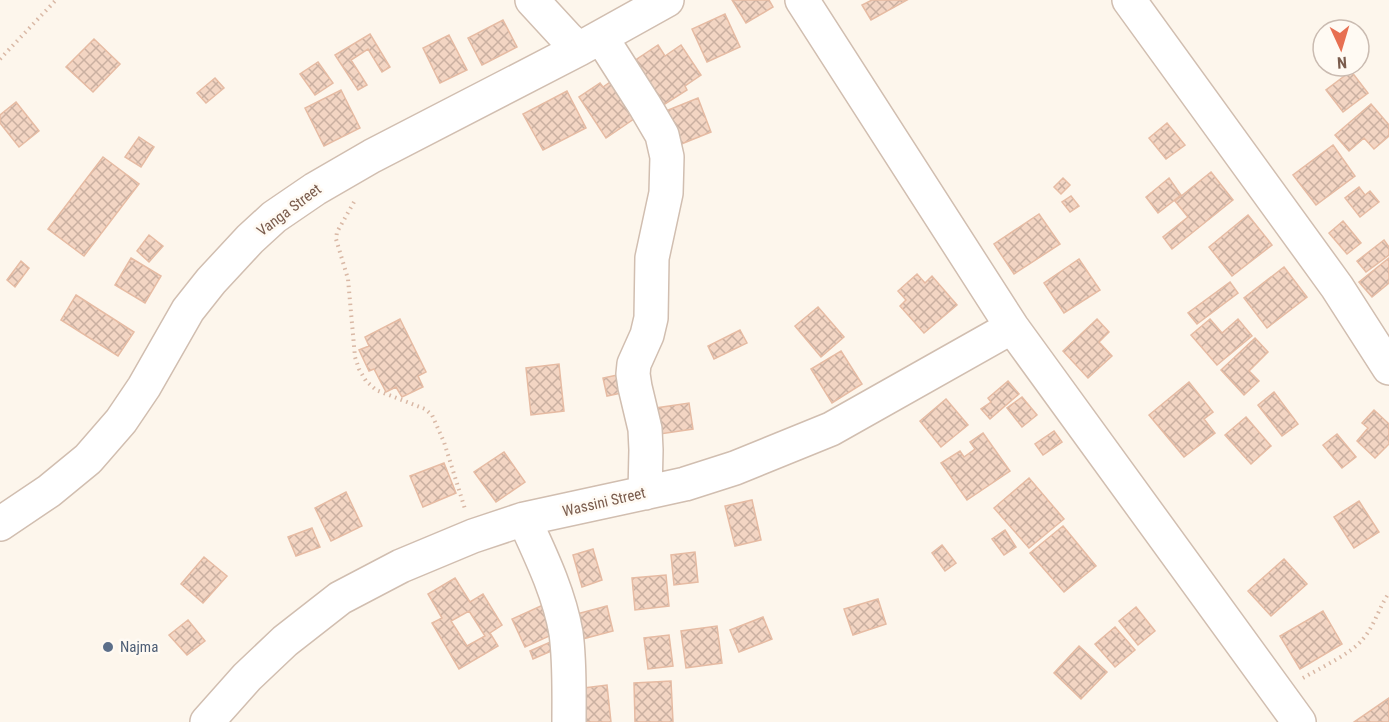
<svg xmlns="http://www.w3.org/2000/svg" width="1389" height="722" font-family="'Roboto Condensed',sans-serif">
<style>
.building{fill:url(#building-cross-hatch);stroke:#e6bba3;stroke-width:1.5;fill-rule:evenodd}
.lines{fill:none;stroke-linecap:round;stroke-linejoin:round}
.minor-casing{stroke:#d1beb0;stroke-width:36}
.path{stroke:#d9b8a5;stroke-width:4;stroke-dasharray:1.5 4.5;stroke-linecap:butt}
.minor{stroke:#fff;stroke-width:33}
.service-dot{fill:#5c6f8a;stroke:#fffaf3;stroke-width:2}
.labels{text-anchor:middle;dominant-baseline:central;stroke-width:5;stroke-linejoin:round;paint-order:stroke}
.street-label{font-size:15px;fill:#7a5c4d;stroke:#fffaf3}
.service-label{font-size:15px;fill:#4e5e75;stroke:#fffaf3;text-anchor:start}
</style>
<defs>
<pattern id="building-cross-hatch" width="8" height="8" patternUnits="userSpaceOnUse" patternTransform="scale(1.5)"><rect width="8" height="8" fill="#f3d5c3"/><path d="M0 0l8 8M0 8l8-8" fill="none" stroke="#cab0a1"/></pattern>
</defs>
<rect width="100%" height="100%" fill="#fdf6ec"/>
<path class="building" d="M732 0H769L773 7 746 23Z
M872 0H907L871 20 862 5Z
M725 14 740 47 707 62 692 29Z
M503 20 517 47 482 65 468 38Z
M370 34 390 67 382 72 368 49 351 60 367 85 358 90 335 55Z
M449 35 467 70 440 83 423 48Z
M94 39 120 64 93 92 66 67Z
M658 45 665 56 681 45 701 75 685 86 687 90 654 111 625 67Z
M318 62 333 83 315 95 300 74Z
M1351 71 1368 93 1343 112 1326 90Z
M620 75 644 112 606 138 579 97 600 83 603 87Z
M215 78 224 88 206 103 197 93Z
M341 90 360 128 324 146 305 108Z
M567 91 586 128 543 150 523 114Z
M698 98 711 132 674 147 661 113Z
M16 102 39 131 19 147 0 123V115Z
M1371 104 1389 125V136L1374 149 1364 138 1349 151 1335 135Z
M1167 123 1185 145 1166 159 1149 138Z
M139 137 154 147 141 167 125 157Z
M1333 145 1355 176 1316 205 1293 175Z
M103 157 139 184 84 256 48 229Z
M1211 172 1233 200 1172 249 1163 237 1188 217 1175 201Z
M1063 178 1070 185 1061 194 1054 187Z
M1169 178 1181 195 1158 213 1146 197Z
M1359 187 1365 195 1370 191 1379 202 1360 217 1345 198Z
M1071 196 1079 206 1070 212 1062 202Z
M1039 214 1060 244 1014 274 994 244Z
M1248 215 1272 245 1232 276 1209 247Z
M1343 221 1361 243 1347 254 1329 233Z
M149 235 163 246 149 262 137 251Z
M1384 240 1389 247V255L1366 272 1357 261Z
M131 258 161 276 145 303 115 285Z
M1389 258V283L1372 297 1359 282Z
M1079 259 1100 290 1064 313 1044 283Z
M21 261 29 268 15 287 7 280Z
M1284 267 1307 297 1267 328 1244 298Z
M917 274 925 283 932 276 957 305 924 333 900 306 906 300 898 291Z
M1230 282 1238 293 1197 324 1188 313Z
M76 295 134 332 118 356 61 320Z
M818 307 844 337 821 357 795 326Z
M400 319 426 372 418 376 423 387 402 397 396 387 386 392 374 369 369 371 359 350 369 346 365 337Z
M1097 319 1109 332 1099 342 1112 356 1088 378 1063 351Z
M1210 319 1222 333 1238 319 1252 336 1217 365 1191 335Z
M740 330 747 343 714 359 708 346Z
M1255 338 1268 352 1249 371 1259 381 1244 395 1221 370Z
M841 351 862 384 832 403 811 369Z
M559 364 564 411 531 415 526 368Z
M627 373 631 391 607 396 603 378Z
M1008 381 1019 394 990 419 981 409 991 402 988 398Z
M1189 382 1213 412 1204 419 1215 433 1184 457 1149 415Z
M1274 392 1298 424 1282 436 1258 405Z
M1022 397 1037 415 1022 427 1007 408Z
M946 399 968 425 941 447 920 421Z
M689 403 693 429 660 434 656 408Z
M1374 410 1389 424V444L1375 458 1357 441 1368 428 1362 423Z
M1246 417 1271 446 1251 464 1225 435Z
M1054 431 1062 442 1043 455 1035 444Z
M983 433 1010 471 967 500 941 463 960 451 964 457 975 449 970 442Z
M1337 434 1356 457 1342 468 1323 445Z
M504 452 525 482 496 502 474 472Z
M444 463 456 493 423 507 410 476Z
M1029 478 1064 519 1029 548 994 508Z
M346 492 362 526 331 541 315 508Z
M752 500 761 540 735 546 725 506Z
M1359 501 1379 532 1354 548 1334 517Z
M1063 526 1096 566 1064 592 1030 553Z
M312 528 320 547 296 556 288 537Z
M1005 530 1016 547 1004 555 992 539Z
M942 545 956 563 945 571 932 553Z
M593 549 602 580 582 587 573 555Z
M695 552 698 582 674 585 671 555Z
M204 557 227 576 203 603 181 584Z
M1284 559 1307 584 1271 616 1248 591Z
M666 575 669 606 635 610 632 578Z
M455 578 470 602 483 594 502 625 490 633 498 646 459 669 432 623 442 618 428 594ZM469 611 485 636 467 646 451 621Z
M878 599 886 624 853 635 844 609Z
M543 605 556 633 525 647 512 619Z
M607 606 613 631 575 641 569 616Z
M1136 607 1155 631 1138 645 1119 621Z
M1323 611 1342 644 1300 669 1280 636Z
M763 617 772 639 739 652 730 630Z
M188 620 205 641 187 655 169 635Z
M717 626 722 663 686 668 681 631Z
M1115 627 1135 650 1115 667 1095 644Z
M669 635 673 666 648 669 644 638Z
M555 640 558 648 533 659 530 651Z
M1079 646 1107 672 1081 699 1054 673Z
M671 681 673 722H635L634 683Z
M607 685 611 722H580L576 689Z
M1389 698V722H1354Z"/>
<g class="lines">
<defs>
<path id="minor" d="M532 0 567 38 579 49
M802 0 1012 327 1299 722
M1129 0 1337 287 1389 368
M601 37 645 106 662 135 667 157 666 193 652 258 651 318 647 335 634 364 633 374 635 387 645 429 646 450 645 493
M524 519C541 556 559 593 566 633 570 662 569 693 569 722
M0 524 49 491 88 459 121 421 144 387 188 310 211 281 250 239 274 217 315 189 372 156 579 49 667 0
M207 722 247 677 285 641 340 598 401 566 473 536 524 519 685 484 735 468 831 429 1012 327"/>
</defs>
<use href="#minor" class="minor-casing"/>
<path class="path" d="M0 59 56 0
M354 202 337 232 336 239 348 279 355 357 359 369 366 381 376 390 425 409 432 415 444 442 465 509
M1303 678C1320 668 1351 654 1363 639 1375 625 1379 607 1389 593"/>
<use href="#minor" class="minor"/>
</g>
<circle class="service-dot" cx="108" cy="647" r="6"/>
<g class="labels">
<g class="street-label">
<text transform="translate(289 210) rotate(-37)">Vanga Street</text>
<text transform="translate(604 502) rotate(-13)">Wassini Street</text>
</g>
<g class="service-label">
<text x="120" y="647">Najma</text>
</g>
</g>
<g transform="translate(1341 48) rotate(176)"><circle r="28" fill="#fffaf3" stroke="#cabbb1" stroke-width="1.5"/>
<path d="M0-4.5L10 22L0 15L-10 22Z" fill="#e76f51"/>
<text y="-9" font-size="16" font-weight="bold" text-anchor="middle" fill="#7a5c4d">N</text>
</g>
</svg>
